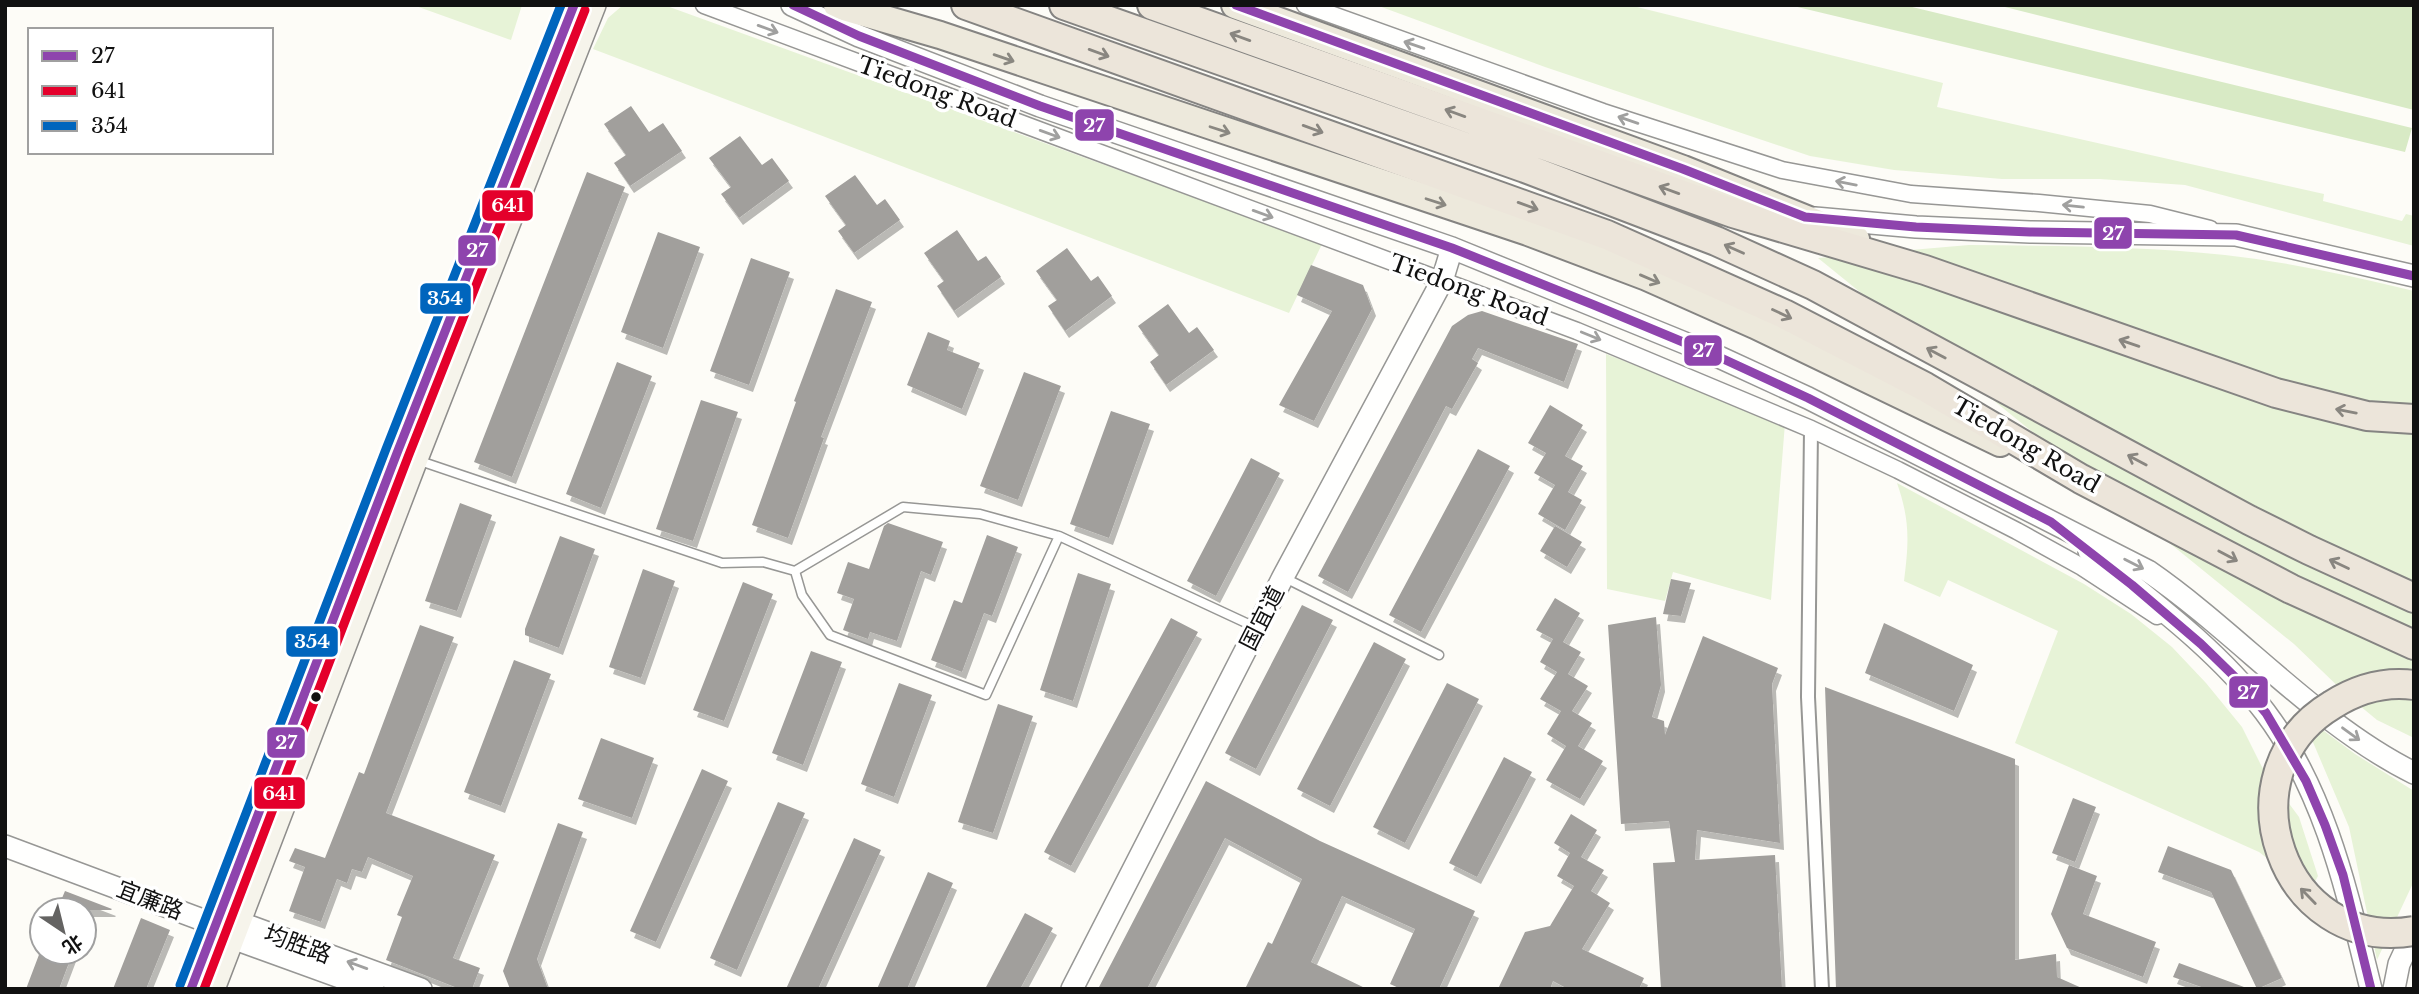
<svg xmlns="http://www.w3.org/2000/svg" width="2419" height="994" font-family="'Libre Baskerville','Noto Sans SC',serif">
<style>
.green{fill:#e7f3d7}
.forest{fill:#d8eac5}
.building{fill:#a19f9c;filter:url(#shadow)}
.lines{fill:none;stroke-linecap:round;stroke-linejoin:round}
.service-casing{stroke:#979795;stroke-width:11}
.pedestrian-casing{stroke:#979795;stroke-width:16}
.minor-casing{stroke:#979795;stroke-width:19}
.tertiary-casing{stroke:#979795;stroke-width:24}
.secondary-casing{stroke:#8e8d8b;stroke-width:26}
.primary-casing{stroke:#858482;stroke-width:30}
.trunk-casing{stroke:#858482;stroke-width:32}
.service{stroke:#fffffe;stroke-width:8}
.pedestrian{stroke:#fffffe;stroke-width:12}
.minor{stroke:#fffffe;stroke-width:16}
.tertiary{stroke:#fffffe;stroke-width:21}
.secondary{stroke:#f6f4eb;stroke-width:23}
.primary{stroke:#ede9dc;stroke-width:26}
.trunk{stroke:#ece5da;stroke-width:28}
.trunk-bridge-casing{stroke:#858482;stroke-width:32;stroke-linecap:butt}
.trunk-bridge{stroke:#ece5da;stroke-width:28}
.bus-1-casing{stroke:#fff;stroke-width:14}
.bus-2-casing{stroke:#fff;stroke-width:14}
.bus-3-casing{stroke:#fff;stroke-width:14}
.bus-1{stroke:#8e44ad;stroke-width:9}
.bus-2{stroke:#e4002b;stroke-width:9}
.bus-3{stroke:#0065bd;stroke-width:9}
.oneway{stroke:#a0a09f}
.oneway2{stroke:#898680}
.oneway3{stroke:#8a8881}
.bus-dot{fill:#111;stroke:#fff;stroke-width:2.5}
.labels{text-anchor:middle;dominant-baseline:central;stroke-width:7;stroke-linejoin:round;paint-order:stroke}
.street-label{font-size:23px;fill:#111;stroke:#fff}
.line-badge{stroke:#fff;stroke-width:2.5}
.badge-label{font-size:19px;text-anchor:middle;font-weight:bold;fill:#fff}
</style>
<defs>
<filter id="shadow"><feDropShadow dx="4" dy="7" stdDeviation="0" flood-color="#0004"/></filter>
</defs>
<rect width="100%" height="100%" fill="#fdfcf7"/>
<path class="green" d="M413 5H522L511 40Z
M623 5H664L1322 244 1289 313 593 49 608 18Z
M1376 5H1629L1943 83 1937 107 2324 194 2323 201 2402 221 2406 214 2414 216V246L2185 185 2100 179H2002L1894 170 1810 156 1545 67Z
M1969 245C2054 246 2140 246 2225 255 2288 262 2352 276 2414 291V738L2377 720 2348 696 2294 644 1818 258Z
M1606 354 1785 423 1771 600 1673 572 1665 601 1607 589Z
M1897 483 2084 584 2131 614 2172 647 2206 683 2242 727 2262 767 2299 817 2318 876 2310 891 2259 852 2015 743 2058 631 1948 580 1940 597 1904 581C1909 542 1910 520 1897 483Z
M2301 714 2355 754 2414 791V881L2377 960 2349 827Z"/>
<path class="forest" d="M1789 5H1904L2412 128 2405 152Z
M1997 5H2414V110Z"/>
<path class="building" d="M631 106 649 132 663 123 682 151 630 186 614 163 626 155 604 124Z
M740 136 762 165 772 158 789 181 739 218 721 194 731 187 709 158Z
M587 172 625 187 512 477 474 462Z
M855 175 877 205 885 199 900 220 854 253 838 231 846 225 825 196Z
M957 230 978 261 986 256 1001 277 954 311 937 286 944 281 924 253Z
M658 232 700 247 663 348 621 332Z
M1067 248 1091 281 1098 276 1112 296 1065 331 1048 306 1057 300 1036 271Z
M751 258 790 272 749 385 710 371Z
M1311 265 1363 285 1372 309 1314 421 1279 405 1332 311 1297 295Z
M836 289 872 302 821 437 824 438 788 538 752 525 796 402 794 401Z
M1168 304 1189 333 1197 327 1214 350 1166 385 1150 362 1159 355 1138 326Z
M1482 311 1578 344 1564 382 1478 348 1472 359 1478 363 1452 409 1446 406 1348 592 1318 576 1452 326 1468 315Z
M928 332 950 341 947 350 980 363 962 409 907 385Z
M617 362 652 376 601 508 566 494Z
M1024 372 1061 386 1018 500 980 486Z
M701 400 738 412 693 541 656 529Z
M1550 405 1583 425 1565 456 1583 466 1568 492 1582 500 1565 530 1538 514 1555 485 1534 473 1546 453 1528 443Z
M1111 411 1150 424 1109 538 1070 524Z
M1478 449 1510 466 1421 632 1389 615Z
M1251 458 1280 473 1216 596 1187 581Z
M460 503 492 515 457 611 425 601Z
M888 523 943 542 931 575 921 571 897 641 870 632 868 639 843 630 854 599 837 593 848 562 869 569 884 526Z
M1555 526 1582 542 1567 567 1540 551Z
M987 535 1018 547 992 616 984 613 962 672 931 660 954 600 962 603Z
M560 536 595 549 559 648 525 635V629Z
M643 569 675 581 641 678 609 667Z
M1078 573 1111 584 1073 701 1040 690Z
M1671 579 1691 583 1681 616 1663 614Z
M743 582 773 594 724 721 693 710Z
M1555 598 1580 613 1563 642 1581 652 1568 674 1588 686 1572 711 1592 723 1578 746 1603 761 1580 799 1546 780 1566 746 1547 734 1561 711 1540 699 1557 672 1540 662 1553 639 1536 630Z
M1302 605 1333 620 1256 769 1225 753Z
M1656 617 1661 685 1652 717 1664 721 1665 735 1703 636 1778 668 1772 684 1780 843 1697 830 1695 860 1775 855 1782 989H1661L1653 863 1675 862 1669 821 1621 824 1608 625Z
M1171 618 1198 632 1071 866 1044 852Z
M1884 623 1973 665 1954 711 1865 673Z
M420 625 454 637 386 813 495 855 453 958 480 968 472 989H460L386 960 402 917 397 915 413 876 368 857 362 872 352 869 347 883 337 879 321 922 289 911 305 867 289 861 295 848 325 858 359 772 364 774Z
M1374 642 1406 659 1330 806 1297 789Z
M811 651 842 662 803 765 772 753Z
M514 660 551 674 501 806 464 792Z
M899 683 932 695 894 797 861 784Z
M1447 683 1479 699 1405 843 1373 827Z
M1825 687 2015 759V960L2056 954 2057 977 2084 989H1836Z
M998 704 1033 716 993 833 958 822Z
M601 738 654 758 632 818 578 799Z
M1504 757 1532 772 1477 877 1449 863Z
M702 769 728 781 656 942 630 931Z
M1206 781 1320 841 1475 911 1439 989H1401L1390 984 1415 929 1342 896 1311 962 1367 989H1245L1268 942 1272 944 1302 879 1225 838 1147 989H1098Z
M2073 798 2096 807 2075 862 2052 853Z
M778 802 805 813 737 970 710 958Z
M1571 814 1597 830 1581 857 1604 870 1591 891 1610 903 1582 949 1644 978 1639 989H1568L1553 981 1550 989H1498L1525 932 1550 926 1574 886 1557 876 1570 853 1554 843Z
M558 823 583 832 537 959 548 989H510L503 971Z
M854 838 881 850 818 989H786Z
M2168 846 2231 870 2282 978 2257 989 2211 892 2158 872Z
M2069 865 2097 876 2083 914 2156 942 2143 977 2067 948 2051 914Z
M928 872 953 883 907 989H877Z
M65 891 112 909 111 910H57Z
M1025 913 1053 928 1020 989H985Z
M141 918 170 930 146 989H113Z
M40 952H73L59 989H26Z
M2179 963 2244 987V989H2207L2173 977Z"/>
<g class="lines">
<defs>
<path id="service" d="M417 460 722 563 763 562 795 571 802 595 830 635 986 695 1059 536
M795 571 903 507 980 514 1059 536 1257 628
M1285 578 1439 655"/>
<path id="pedestrian" d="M1811 429 1808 697 1822 989"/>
<path id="minor" d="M704 5 1577 331 1811 429 1898 470 2017 531 2082 567 2157 616
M1305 5 1603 112 1782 170 1911 194 2039 203 2150 214 2210 229"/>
<path id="tertiary" d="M792 5 859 36 1040 106 1452 248 1719 357 1808 398 2148 571C2238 633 2317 725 2414 773
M1815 218 1916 227 2030 232 2236 235 2414 276
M2089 551C2150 600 2217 649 2265 712 2326 793 2347 893 2371 989
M5 846 216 925 232 938 373 989
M222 924 238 922 421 989
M1072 989 1283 577 1442 281 1452 248
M2394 989 2399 964 2414 932"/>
<path id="secondary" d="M191 989 397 453 574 5
M213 989 416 459 594 5"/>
<path id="primary" d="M837 5 940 35 1528 232 1647 277 1755 325 2000 443
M1235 5 1683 169 1856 239"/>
<path id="trunk" d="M966 5 1607 235 1784 314 1925 387 2081 479 2291 589 2414 645
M1064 5 1525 168 1716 241 1813 285 2249 520 2309 550 2414 598
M1152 5 1733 213 1925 270 2276 393 2367 416 2414 419"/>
</defs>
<use href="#service" class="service-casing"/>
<use href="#pedestrian" class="pedestrian-casing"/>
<use href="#minor" class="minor-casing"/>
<use href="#tertiary" class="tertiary-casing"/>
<use href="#secondary" class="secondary-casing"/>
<use href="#primary" class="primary-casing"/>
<use href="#trunk" class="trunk-casing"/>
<use href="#service" class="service"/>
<use href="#pedestrian" class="pedestrian"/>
<use href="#minor" class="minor"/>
<use href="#tertiary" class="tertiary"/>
<use href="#secondary" class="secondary"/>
<use href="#primary" class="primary"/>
<use href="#trunk" class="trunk"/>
<defs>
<path id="trunk-bridge" d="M2414 685C2384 681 2357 689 2332 705 2219 773 2282 954 2414 931"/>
</defs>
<use href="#trunk-bridge" class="trunk-bridge-casing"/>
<use href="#trunk-bridge" class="trunk-bridge"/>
<defs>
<path id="bus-1" d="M793 5 859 36 1040 106 1452 248 1594 305 1719 357 1808 398 2051 522 2132 585 2201 644 2240 682 2266 713 2306 781 2325 825 2343 875 2371 989
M1236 5 1683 169 1805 217 1916 227 2030 232 2236 235 2414 276
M191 989 397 453 574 5"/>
<path id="bus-2" d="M204 989 408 457 585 10"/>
<path id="bus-3" d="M180 985 386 449 561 5"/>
</defs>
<use href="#bus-1" class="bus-1-casing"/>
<use href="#bus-2" class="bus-2-casing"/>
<use href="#bus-3" class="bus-3-casing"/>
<use href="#bus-1" class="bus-1"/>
<use href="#bus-2" class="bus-2"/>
<use href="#bus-3" class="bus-3"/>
</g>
<defs><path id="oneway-shaft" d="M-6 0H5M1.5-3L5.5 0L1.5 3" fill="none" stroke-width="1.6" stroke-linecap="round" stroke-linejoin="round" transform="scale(1.75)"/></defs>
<g class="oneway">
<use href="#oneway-shaft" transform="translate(768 29) rotate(20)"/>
<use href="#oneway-shaft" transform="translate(1414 45) rotate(-161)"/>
<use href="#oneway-shaft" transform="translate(1628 120) rotate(-161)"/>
<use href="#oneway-shaft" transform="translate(1050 134) rotate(20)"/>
<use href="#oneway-shaft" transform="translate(1846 183) rotate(-169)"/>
<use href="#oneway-shaft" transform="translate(2073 206) rotate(-174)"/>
<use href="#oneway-shaft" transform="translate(1263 214) rotate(20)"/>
<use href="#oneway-shaft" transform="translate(1591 336) rotate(22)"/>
<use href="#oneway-shaft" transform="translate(2134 564) rotate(27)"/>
<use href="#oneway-shaft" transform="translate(2351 734) rotate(36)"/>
<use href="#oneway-shaft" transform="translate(357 965) rotate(-160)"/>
</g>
<g class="oneway2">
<use href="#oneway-shaft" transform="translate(1240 37) rotate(-160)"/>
<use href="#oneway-shaft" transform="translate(1099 53) rotate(20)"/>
<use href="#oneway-shaft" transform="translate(1455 113) rotate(-160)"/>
<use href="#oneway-shaft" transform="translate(1313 129) rotate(20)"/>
<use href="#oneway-shaft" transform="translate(1669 190) rotate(-160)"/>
<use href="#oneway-shaft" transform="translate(1528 206) rotate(20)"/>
<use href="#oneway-shaft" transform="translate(1734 249) rotate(-156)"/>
<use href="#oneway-shaft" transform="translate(1782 314) rotate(25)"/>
<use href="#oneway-shaft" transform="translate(2129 343) rotate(-161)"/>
<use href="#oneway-shaft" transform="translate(1936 353) rotate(-152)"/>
<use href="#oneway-shaft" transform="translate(2346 411) rotate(-169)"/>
<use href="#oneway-shaft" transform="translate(2137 460) rotate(-152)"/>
<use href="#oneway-shaft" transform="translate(2228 556) rotate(28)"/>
<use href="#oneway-shaft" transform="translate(2339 564) rotate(-155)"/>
<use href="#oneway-shaft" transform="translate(2308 896) rotate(-134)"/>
</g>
<g class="oneway3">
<use href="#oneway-shaft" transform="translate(1004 58) rotate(19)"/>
<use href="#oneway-shaft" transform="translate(1220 130) rotate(18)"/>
<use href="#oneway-shaft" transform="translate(1436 202) rotate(18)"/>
<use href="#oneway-shaft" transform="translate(1650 279) rotate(23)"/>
</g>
<circle class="bus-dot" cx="316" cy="697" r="6"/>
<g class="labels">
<g class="street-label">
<text transform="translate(937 92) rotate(20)">Tiedong Road</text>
<text transform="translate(1469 290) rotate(20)">Tiedong Road</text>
<text transform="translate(2026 445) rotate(30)">Tiedong Road</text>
<text transform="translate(1262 618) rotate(-63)">国宜道</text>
<text transform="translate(150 900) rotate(21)">宜廉路</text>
<text transform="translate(298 944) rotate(20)">均胜路</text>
</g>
</g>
<g class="line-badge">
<rect x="1074" y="108" width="41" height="34" rx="7" fill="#8e44ad"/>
<rect x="481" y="189" width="53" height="33" rx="7" fill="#e4002b"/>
<rect x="2093" y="216" width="40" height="34" rx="7" fill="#8e44ad"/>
<rect x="457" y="234" width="40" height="33" rx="7" fill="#8e44ad"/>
<rect x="419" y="282" width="53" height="33" rx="7" fill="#0065bd"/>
<rect x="1683" y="334" width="40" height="33" rx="7" fill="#8e44ad"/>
<rect x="285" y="625" width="54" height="33" rx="7" fill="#0065bd"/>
<rect x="2228" y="675" width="41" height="34" rx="7" fill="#8e44ad"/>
<rect x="266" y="726" width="40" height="33" rx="7" fill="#8e44ad"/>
<rect x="253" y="776" width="53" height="34" rx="7" fill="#e4002b"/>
</g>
<g class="badge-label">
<text x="1094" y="132">27</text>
<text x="508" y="212">641</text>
<text x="2113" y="240">27</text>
<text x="477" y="257">27</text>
<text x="445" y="305">354</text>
<text x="1703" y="357">27</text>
<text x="312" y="648">354</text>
<text x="2248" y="699">27</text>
<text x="286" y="749">27</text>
<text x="279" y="800">641</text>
</g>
<rect width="2419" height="994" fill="none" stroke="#111111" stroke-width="14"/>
<rect x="28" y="28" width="245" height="126" fill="#ffffff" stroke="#a0a0a0" stroke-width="2"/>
<rect x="42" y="51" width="35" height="10" fill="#8e44ad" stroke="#a0a0a0" stroke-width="2"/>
<text x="91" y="63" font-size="21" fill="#111111">27</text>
<rect x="42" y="86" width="35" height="10" fill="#e4002b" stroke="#a0a0a0" stroke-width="2"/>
<text x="91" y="98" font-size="21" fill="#111111">641</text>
<rect x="42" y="121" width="35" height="10" fill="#0065bd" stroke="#a0a0a0" stroke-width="2"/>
<text x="91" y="133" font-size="21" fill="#111111">354</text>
<g transform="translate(63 931) rotate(145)"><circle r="33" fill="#ffffff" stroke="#a0a0a0" stroke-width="2"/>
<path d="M0-5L12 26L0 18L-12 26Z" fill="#646362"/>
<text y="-10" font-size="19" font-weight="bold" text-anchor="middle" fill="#111111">北</text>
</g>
</svg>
